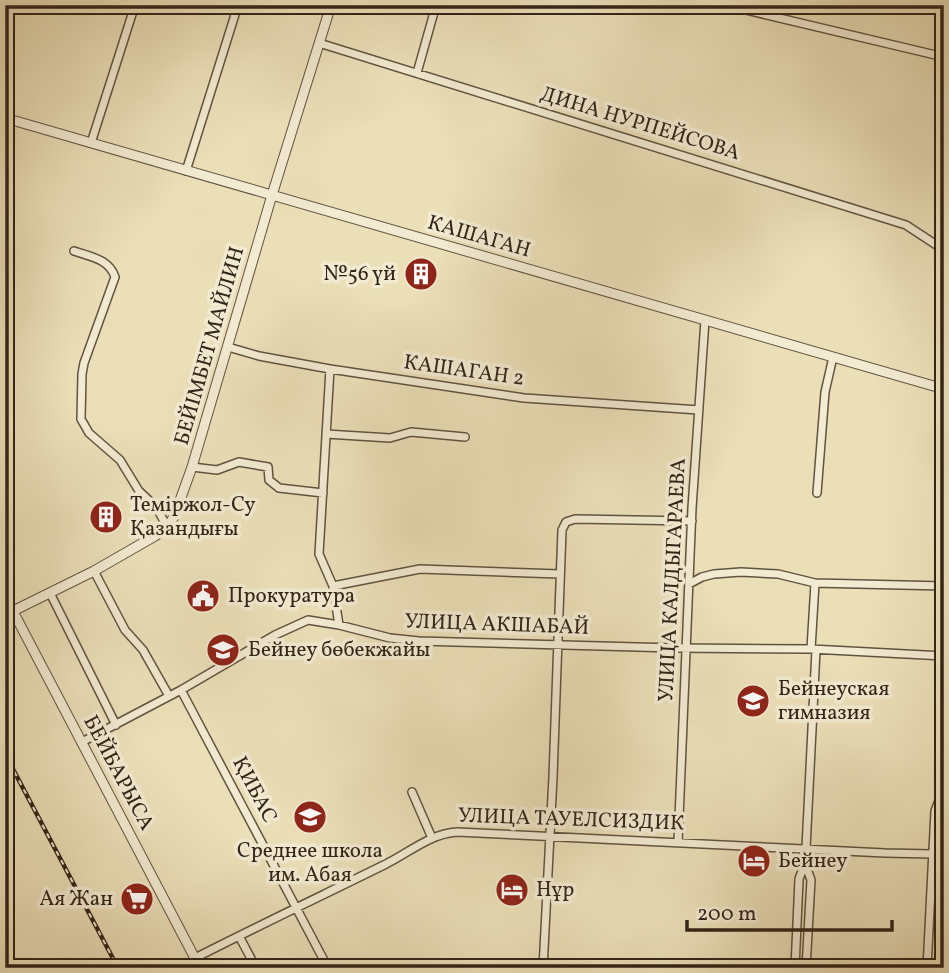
<svg xmlns="http://www.w3.org/2000/svg" width="949" height="973" font-family="Vollkorn,serif">
<style>
.lines{fill:none;stroke-linecap:round;stroke-linejoin:round}
.minor-casing{stroke:#615340;stroke-width:10}
.tertiary-casing{stroke:#615340;stroke-width:11}
.minor{stroke:#f2ead1;stroke-width:7}
.tertiary{stroke:#f2ead1;stroke-width:9}
.rail-casing{stroke:#332418;stroke-width:4.5}
.rail{stroke:#f2ead1;stroke-width:2;stroke-dasharray:5;stroke-linecap:butt}
.labels{text-anchor:middle;dominant-baseline:central;stroke-width:7;stroke-linejoin:round;paint-order:stroke}
.street-label{font-size:21px;fill:#332418;stroke:#f2ead1}
.poi-label{font-size:21px;fill:#332418;stroke:#f2ead1;text-anchor:start}
</style>
<rect width="100%" height="100%" fill="#ebdfb8"/>
<filter id="stains"><feTurbulence type="fractalNoise" baseFrequency=".00286" numOctaves="4"/><feColorMatrix values="0 0 0 0 .2 0 0 0 0 .09 0 0 0 0 .02 0 0 0 .5 -.17"/></filter>
<radialGradient id="worn" r=".72"><stop offset=".6" stop-color="#630" stop-opacity="0"/><stop offset="1" stop-color="#630" stop-opacity=".3"/></radialGradient>
<g class="lines">
<defs>
<path id="minor" d="M725 5 944 57
M319 43 906 225 944 250
M417 73 436 5
M91 143 135 5
M186 171 238 5
M74 251C91 257 109 259 115 277L84 363 82 374 81 419 89 433 120 460 139 491 157 508 167 527
M228 347 259 356 330 369 524 398 699 410
M330 369 319 554 333 586 339 625
M326 434 390 438 411 432 465 437
M192 467 217 470 239 462 268 467 269 480 279 488 323 493
M817 493 825 392 833 357
M94 571 125 630 143 650 169 696
M689 584 702 577 714 574 741 572 778 574 815 583 944 586
M333 586 420 569 560 574
M50 593 116 725
M811 649 815 583
M181 690 328 968
M82 742 181 690 275 635 308 620 339 625 390 638 419 641 674 648 811 649 944 656
M412 792 432 838
M678 842 692 508 705 320
M805 863 811 880 806 968
M239 936 256 968
M195 958C258 926 321 896 384 865 409 853 429 834 457 832L885 853 933 854
M543 968 553 777 562 530 566 522 575 519 692 521
M795 968 799 879 805 863 806 848 816 650
M927 968 935 811 938 803 944 800"/>
<path id="tertiary" d="M5 118 944 389
M5 596 200 968
M13 611 94 571 155 536 167 527 174 517 192 467 272 195 331 5"/>
</defs>
<use href="#minor" class="minor-casing"/>
<use href="#tertiary" class="tertiary-casing"/>
<use href="#minor" class="minor"/>
<use href="#tertiary" class="tertiary"/>
<defs>
<path id="rail" d="M5 754 118 968"/>
</defs>
<use href="#rail" class="rail-casing"/>
<use href="#rail" class="rail"/>
</g>
<defs>
<symbol id="building-disc" viewBox="-11 -11 22 22"><circle r="9.5" fill="#8f2418" stroke="#f2ead1"/><path d="M-4-6H4V6H1V3H-1V6H-4ZM-2.5-4.3h1.7v1.8h-1.7ZM.8-4.3h1.7v1.8H.8ZM-2.5-1h1.7V.8h-1.7ZM.8-1h1.7V.8H.8Z" fill="#fff"/></symbol>
<symbol id="civic-disc" viewBox="-11 -11 22 22"><circle r="9.5" fill="#8f2418" stroke="#f2ead1"/><path d="M-.6-6.5H3V-4.5H.6V-3L4-1V1h2V6H-6V1h2V-1L-.6-3ZM-1.2 2.5V6h2.4V2.5Z" fill="#fff"/></symbol>
<symbol id="school-disc" viewBox="-11 -11 22 22"><circle r="9.5" fill="#8f2418" stroke="#f2ead1"/><path d="M0-5L7-2L0 1L-7-2ZM-4 1L0 2.5L4 1V4Q0 6-4 4Z" fill="#fff"/></symbol>
<symbol id="hotel-disc" viewBox="-11 -11 22 22"><circle r="9.5" fill="#8f2418" stroke="#f2ead1"/><path d="M-6-4.5h1.5V1H6V5H4.5V3h-9V5H-6ZM-4 0a1.8 1.8 0 1 1 3.6 0ZM.5 0V-2.5h3Q6-2.5 6 0Z" fill="#fff"/></symbol>
<symbol id="supermarket-disc" viewBox="-11 -11 22 22"><circle r="9.5" fill="#8f2418" stroke="#f2ead1"/><path d="M-6-5.5h2.5l.6 2H6L4.5 2H-2.5L-4.4-4H-6ZM-1.5 3.2a1.3 1.3 0 1 0 .1 0ZM3 3.2a1.3 1.3 0 1 0 .1 0Z" fill="#fff"/></symbol>
</defs>
<g fill-rule="evenodd">
<use href="#building-disc" x="402" y="255" width="38" height="38"/>
<use href="#building-disc" x="87" y="498" width="38" height="38"/>
<use href="#civic-disc" x="184" y="577" width="38" height="38"/>
<use href="#school-disc" x="204" y="631" width="38" height="38"/>
<use href="#school-disc" x="734" y="682" width="38" height="38"/>
<use href="#school-disc" x="291" y="798" width="38" height="38"/>
<use href="#hotel-disc" x="735" y="842" width="38" height="38"/>
<use href="#hotel-disc" x="493" y="871" width="38" height="38"/>
<use href="#supermarket-disc" x="118" y="880" width="38" height="38"/>
</g>
<g class="labels">
<g class="street-label">
<text transform="translate(640 124) rotate(17)">ДИНА НУРПЕЙСОВА</text>
<text transform="translate(479 237) rotate(16)">КАШАГАН</text>
<text transform="translate(210 346) rotate(-74)">БЕЙІМБЕТ МАЙЛИН</text>
<text transform="translate(464 371) rotate(8)">КАШАГАН 2</text>
<text transform="translate(673 580) rotate(-87)">УЛИЦА КАЛДЫГАРАЕВА</text>
<text transform="translate(497 625) rotate(2)">УЛИЦА АКШАБАЙ</text>
<text transform="translate(118 773) rotate(62)">БЕЙБАРЫСА</text>
<text transform="translate(254 790) rotate(62)">ҚИБАС</text>
<text transform="translate(571 820) rotate(2)">УЛИЦА ТАУЕЛСИЗДИК</text>
</g>
<g class="poi-label">
<text x="396" y="274" text-anchor="end">№56 үй</text>
<text x="130" y="505">Теміржол-Су<tspan x="130" dy="24">Қазандығы</tspan></text>
<text x="228" y="596">Прокуратура</text>
<text x="248" y="650">Бейнеу бөбекжайы</text>
<text x="778" y="689">Бейнеуская<tspan x="778" dy="24">гимназия</tspan></text>
<text x="310" y="851" text-anchor="middle">Среднее школа<tspan x="310" dy="24">им. Абая</tspan></text>
<text x="778" y="861">Бейнеу</text>
<text x="536" y="890">Нұр</text>
<text x="113" y="899" text-anchor="end">Ая Жан</text>
</g>
</g>
<rect width="949" height="973" fill="none" stroke="#ebdfb8" stroke-width="28"/>
<rect x="7" y="7" width="935" height="959" fill="none" stroke="#332418" stroke-width="3.5"/>
<rect x="14" y="14" width="921" height="945" fill="none" stroke="#332418" stroke-width="2"/>
<path d="M687 920v10h205v-10" fill="none" stroke="#332418" stroke-width="3.5"/>
<text x="697" y="920" font-size="21" fill="#332418" stroke="#f2ead1" stroke-width="5" paint-order="stroke">200 m</text>
<rect width="100%" height="100%" filter="url(#stains)"/>
<rect width="100%" height="100%" fill="url(#worn)"/>
</svg>
